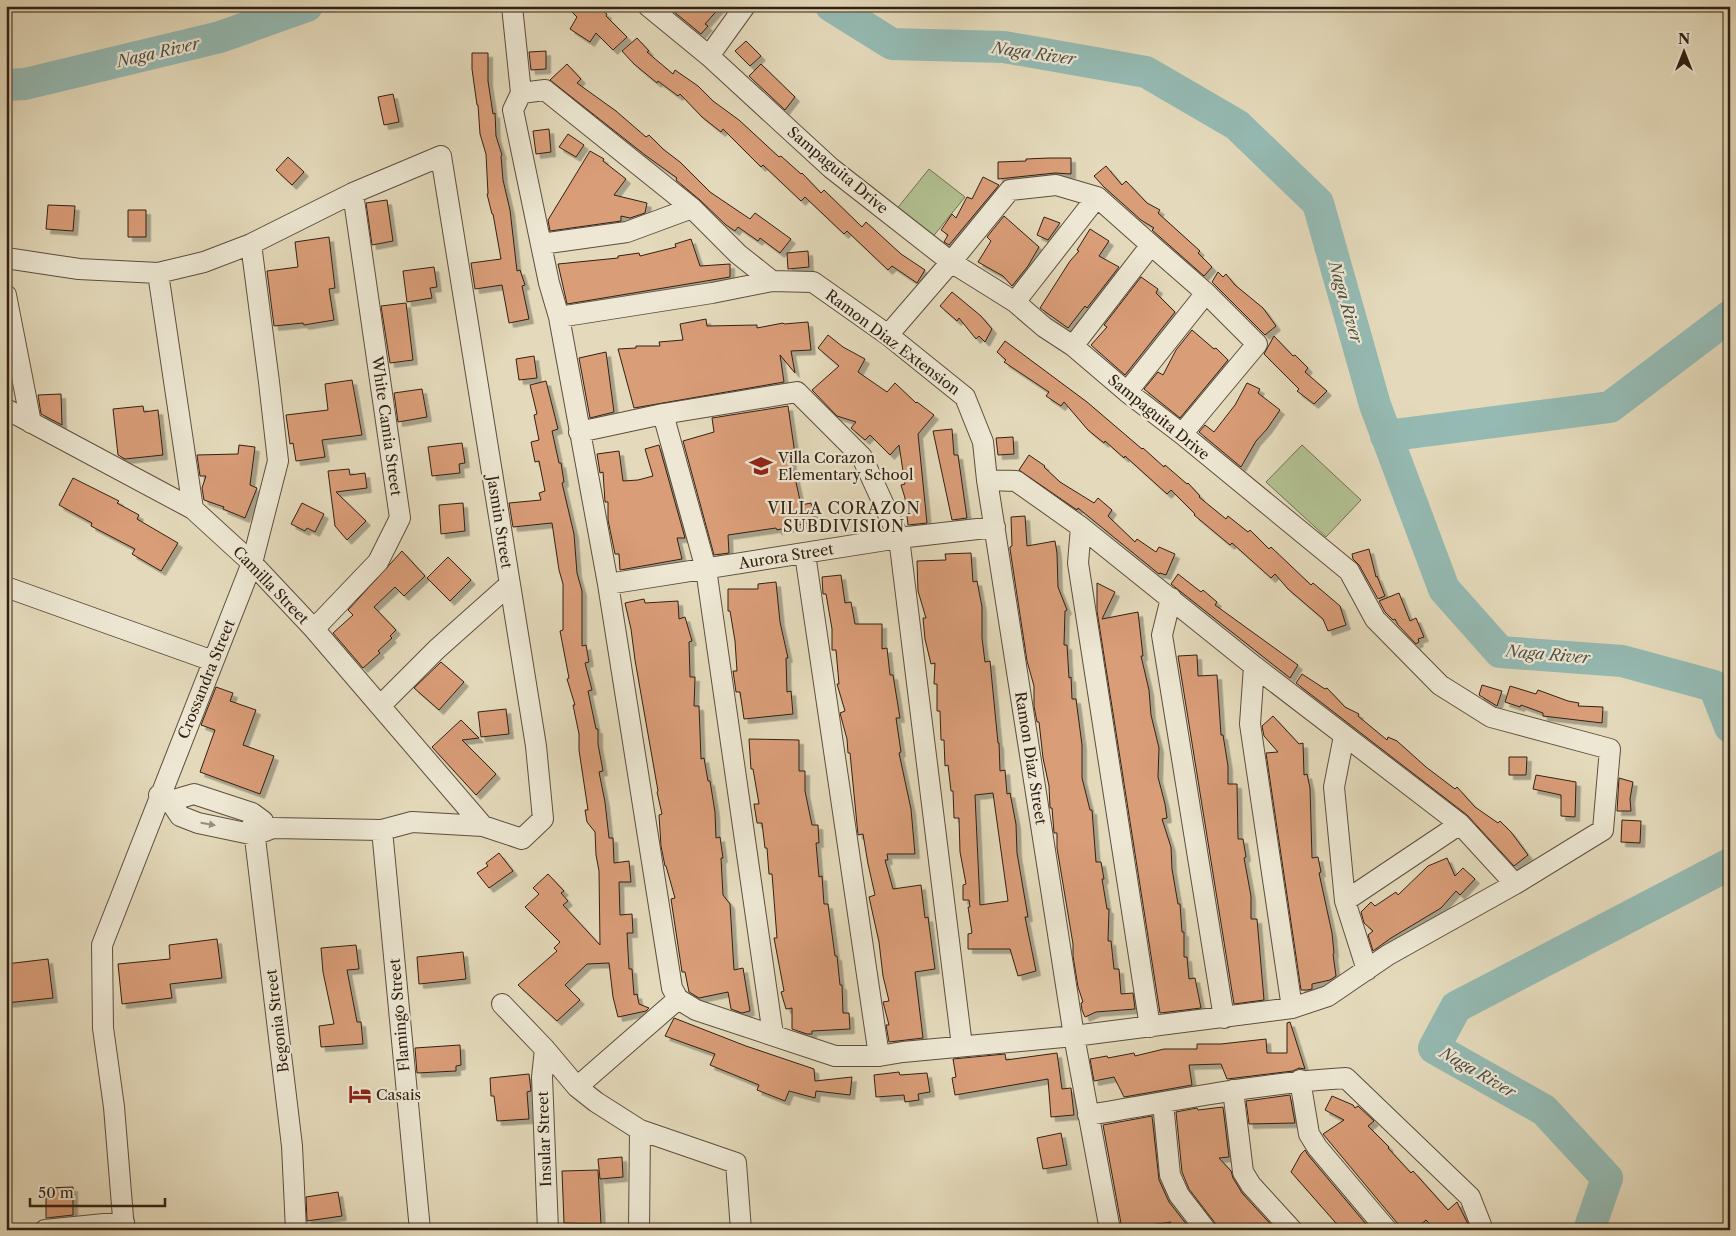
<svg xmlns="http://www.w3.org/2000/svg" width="1736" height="1236" font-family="'Libre Caslon Text',serif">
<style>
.green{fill:#b2c091;stroke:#727052}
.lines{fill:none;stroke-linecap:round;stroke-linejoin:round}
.river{stroke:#95bab3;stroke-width:32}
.building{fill:#d99d78;stroke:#312013;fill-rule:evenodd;filter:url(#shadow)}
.minor-casing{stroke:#5e4e3d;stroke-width:22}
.minor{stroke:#ede7d3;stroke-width:20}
.oneway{fill:#988d7d}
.labels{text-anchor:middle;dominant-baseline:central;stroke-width:4.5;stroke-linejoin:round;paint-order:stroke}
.street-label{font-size:15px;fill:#312013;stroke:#ede7d3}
.poi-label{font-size:15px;fill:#312013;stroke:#ede7d3;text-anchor:start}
.water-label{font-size:16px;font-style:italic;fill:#4f4e43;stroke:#ede7d3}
.neighbourhood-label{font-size:16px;letter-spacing:1px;fill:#312013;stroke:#ede7d3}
</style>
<defs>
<filter id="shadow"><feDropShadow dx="4.5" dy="4.5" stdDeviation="0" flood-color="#0004"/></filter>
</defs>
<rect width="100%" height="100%" fill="#e4dabb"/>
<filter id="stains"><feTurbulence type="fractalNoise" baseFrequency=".004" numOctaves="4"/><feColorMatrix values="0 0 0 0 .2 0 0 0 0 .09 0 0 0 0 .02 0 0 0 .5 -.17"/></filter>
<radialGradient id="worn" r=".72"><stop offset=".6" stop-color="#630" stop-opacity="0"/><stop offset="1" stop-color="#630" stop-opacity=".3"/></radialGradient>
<path class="green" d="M929 169 965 197 931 239 895 211Z
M1302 445 1361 500 1326 537 1266 482Z"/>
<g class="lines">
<path class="river" d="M831 6 892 44 1004 47 1146 72 1237 125 1318 203 1375 405 1444 589 1500 652 1622 661 1714 686 1730 727
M6 85 25 84 220 37 307 6
M1386 436 1610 407 1730 316
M1589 1230 1607 1178 1544 1110 1434 1048 1456 1007 1730 864"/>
</g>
<path class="building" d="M566 6H594L607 14 606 16 627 37 613 50 596 33 590 42 570 29 577 17Z
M667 6H721L705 24 708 26 701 34Z
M637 38 649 51 647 52 673 74 675 70 698 86 713 101 739 120 779 157 781 156 801 174 802 173 821 193 824 190 862 227 866 222 901 254 925 270 917 283 892 266 888 270 847 231 844 234 805 197 801 201 763 165 761 167 723 129 721 132 702 117 680 94 678 96 658 81 657 83 634 64 622 51Z
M746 41 761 56 750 66 735 51Z
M546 51V69L531 70 529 52Z
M472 53H488V81L493 114 495 113 496 136 502 155 501 156 503 180 510 210 517 271 520 270 525 285 522 286 529 319 509 323 502 285 475 289 471 263 501 259 493 214H492L487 194H488L486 154 480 134 478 105H477L472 69Z
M567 64 581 79 577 83 616 111 646 137 649 135 663 149 680 162 710 192 750 219 755 213 791 239 780 253 760 238 758 241 738 227 735 231 726 225 700 200 676 180 677 178 645 155 550 80Z
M761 64 795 97 785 110 749 76Z
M393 94 399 122 384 125 378 97Z
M549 129 551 152 536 154 533 131Z
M568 134 584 145 576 157 559 147Z
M590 151 604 159 603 161 626 179 614 195 647 203 645 213 630 218 621 216V221L550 231 548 220Z
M288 157 304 172 292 185 276 170Z
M1049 158H1071V174L1055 173 998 179V162L1026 161V159Z
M1106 166 1122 185 1126 181 1147 203 1160 210 1158 213 1200 251 1198 253 1212 267 1204 276 1152 230 1154 228 1141 220 1104 187 1094 176Z
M983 177 999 185 949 245 944 242 948 235 941 230 952 214 956 218 967 197 972 199Z
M387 200 393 241 372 245 366 203Z
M48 205 75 206 73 231 46 229Z
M128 210H146V237H128Z
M1004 216 1039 247 1028 266 1012 286 1003 276 978 262 991 241 987 237Z
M1044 217 1060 223 1048 240 1037 235Z
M1090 229 1109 241 1099 256 1119 267 1087 308 1085 306 1068 328 1040 308 1070 261 1079 251 1077 250Z
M329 237 335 288 329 289 334 320 304 325 303 323 274 326 267 271 298 267 295 242Z
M691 239 700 266 730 264V277L567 304 558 264 618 258V256L639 253 640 256 676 247 675 244Z
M808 251 809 267 788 269 787 253Z
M434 267 437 287 430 288 432 298 407 302 403 271Z
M1218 272 1223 277 1226 274 1235 285 1263 308 1276 326 1265 335 1212 282Z
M1141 277 1158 289 1156 293 1175 312 1125 375 1091 345 1107 327 1104 325Z
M952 292 981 316 992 329 985 342 979 336 976 339 959 318 957 321 940 306Z
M406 303 413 360 390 363 381 306Z
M706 319 707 326 757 325V328L783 323 784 324 808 322 811 350 791 351 795 373 780 355 784 382 634 408 618 349 636 348V346H660L659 342 683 340 680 324Z
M1192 330 1214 349 1216 348 1228 360 1180 418 1144 389 1158 372 1163 375 1176 350Z
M828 335 843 347 865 359 858 372 887 392 895 383 916 403 917 402 934 415 918 434 927 523 908 525 905 498 901 485 905 484 899 445 890 455 870 435 865 440 851 428 856 422 837 416 812 390 839 366 818 348Z
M1274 336 1293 356 1295 355 1308 368 1305 372 1327 391 1314 404 1297 391 1299 389 1264 354Z
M1005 341 1087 402 1142 449 1143 448 1164 467 1165 465 1187 484 1188 483 1200 496 1199 497 1226 519 1228 516 1248 532 1250 530 1269 549 1271 547 1311 585 1313 583 1340 606 1346 625 1328 631 1323 619 1288 589 1275 574 1271 578 1232 543 1230 545 1194 515 1195 514 1171 490 1167 494 1125 456 1124 458 1105 441 1104 443 1088 430 1064 402 1061 406 1046 396 1049 392 1004 362 1006 360 997 352Z
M606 352 614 412 590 418 579 358Z
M534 356 537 378 519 380 516 359Z
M352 380 362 435 322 440 325 457 296 461 293 443 290 444 286 415 328 410 325 384Z
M546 381 558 429 552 431 559 463H561L564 482 562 483 574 534 577 573 582 591V646L586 645 589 662 585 663 592 690 588 691 596 729H598V744L603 771 599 772 605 802 609 838H613L614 863 629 861 631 882H619L620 915 632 914 633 933H627L629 969H632L634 995 637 994 639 1004 649 1008 646 1011 618 1017 613 997 609 963 587 964 565 985 580 1000 557 1021 518 985 557 951 554 948 560 942 525 907 539 894 533 888 548 874 564 891 561 893 568 901 563 905 600 945 599 871 596 855 595 832 587 822 585 810H588L579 750V734L573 705H575L567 679 569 678 560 631 563 630V584L559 570 552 523 513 527 509 503 541 500 539 493 545 491 539 461 535 462 531 442 539 440 534 415 537 414 530 385Z
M1247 383 1260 389 1258 393 1280 410 1267 429 1256 441 1241 467 1199 432 1205 425 1214 432 1235 405Z
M422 389 427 417 398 422 394 393Z
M61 394 62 425 41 414 38 395Z
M143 406 144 412 158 410 163 455 125 459 118 455 113 409Z
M788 406 795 454 790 455 801 505 811 503 815 521 777 530 776 528 728 535 729 553 714 555 683 441 714 432 712 418Z
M952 429 954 455H958L967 518 952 520 933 431Z
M1013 437 1014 454 998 455 996 438Z
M462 443 465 463 459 464 460 473 432 476 428 447Z
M239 445 255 447 250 485 257 488 245 518 223 509 224 507 204 500 202 488 206 476H200L197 455 238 454Z
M659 445 685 538H677L682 559 620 570 619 554H615L608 520V502H605L603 472 600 473 597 454 619 451 623 481 638 480 653 476 645 449Z
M1029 455 1045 466 1044 467 1060 482 1094 503 1098 498 1112 510 1108 516 1135 542 1137 539 1156 552 1159 547 1175 554 1166 575 1160 573 1159 574 1078 508 1077 510 1019 470Z
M349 469 350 475 365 473 367 488 336 492 366 521 347 540 335 526 328 471Z
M73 478 119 501 117 503 139 515 137 519 178 543 161 571 132 554 135 549 91 526 92 523 59 505Z
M302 503 324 514 315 532 307 528 305 531 291 524Z
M463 503 465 531 441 534 439 505Z
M1025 516 1027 546 1055 541 1057 553 1058 587 1067 610 1065 611 1064 645H1067L1069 678 1071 677 1072 699H1076L1082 745V778L1090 810H1092L1096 862H1101L1104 879H1102L1107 909H1109L1108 941H1111L1114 969H1119L1121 994 1133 993 1135 1009 1096 1012 1085 1017 1082 1010 1081 1003 1083 1002 1078 987 1073 956V944L1057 848V833H1054L1052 808H1050L1049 786 1043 758 1039 722H1037L1034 706V686L1027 661 1010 549V547L1012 546 1011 517Z
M1369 549 1376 577 1377 576 1385 596 1378 599 1359 565 1353 559 1352 554Z
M402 551 425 576 404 596 395 587 374 607 396 630 390 636 392 638 378 651 380 653 363 668 333 633 353 615 348 610Z
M971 553 973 582 977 581 982 607V638L985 662 990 661 998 743H999L1000 771 1005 770 1007 794 1010 793 1016 824 1017 853 1028 917H1025L1036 971 1018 976 1010 949H968V934L972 933 968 907H970L969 900H963V885L966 884 960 852 959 818H954L953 791H951L948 765 945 766 944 740H941L940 711H937V684H934L935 663 931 664 925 639 923 618H926L918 591 917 561 946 560 945 554ZM993 793 1008 901 980 905 975 795Z
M448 557 471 580 450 601 427 578Z
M1178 574 1201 592 1203 590 1217 602 1215 605 1298 665 1290 678 1171 584Z
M841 575 845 603 851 602 855 624H882V649L887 648 890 675H893L900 718H896L901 752 899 753 911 809 915 854H887L888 860H885L893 889 921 885 925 918 928 917 935 969 915 972 923 1038 889 1042 886 1025H889L883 1002 889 1001 883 976 879 942 869 897 875 895 868 864 863 834 858 835 850 753H848L847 739 840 713 845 711 837 684H839L836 650H832V629L826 594H823L822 577Z
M776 582 780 622 788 658H786L787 692 791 691 793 714 744 719 740 692H736L733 671H737L735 641 730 611H728V589H758V584Z
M1097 583 1115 592 1102 619 1138 612 1143 656H1141L1149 690 1151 715 1159 748 1158 777 1165 804 1167 818 1162 819 1171 847 1172 869 1178 904H1180L1182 932H1184V957H1187L1189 979 1195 978 1201 1008 1160 1013 1097 611Z
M1399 593 1410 621 1416 618 1424 637 1418 639 1419 642 1416 644 1398 625 1395 619 1393 620 1385 612 1379 601Z
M644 599 645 603 678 601 679 619 685 617 692 641 689 642 690 677H695L694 706H699L701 759 704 758 708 781H710L715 812 716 838 720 837 723 858H721L723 895 730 904 734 970 743 968 750 1011 742 1013 731 1009 728 992 699 998 689 992 685 972H682L671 899 675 898 666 866H665L661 846 659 815 662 814 657 792 658 791 635 660 631 629 625 603Z
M1197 655 1198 676 1217 675 1221 735H1223L1228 766V784H1237L1238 839H1243L1246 857 1244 858 1251 896V919H1257L1264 1000 1234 1004 1178 656Z
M441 662 464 682 439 710 414 688Z
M1302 674 1325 689 1327 688 1345 707 1359 714 1358 716 1387 740 1388 737 1397 741 1426 767 1455 789 1457 787 1475 807 1498 823 1500 821 1511 832 1528 855 1514 866 1467 815 1296 683Z
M1482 685 1502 691 1497 706 1479 695Z
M1510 686 1536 694 1538 690 1568 701 1579 703 1578 706 1603 707 1602 723 1543 716V713L1521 705 1520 707 1505 702Z
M216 687 233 693 230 701 256 710 243 745 274 756 260 794 200 772 215 730 201 725Z
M506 709 509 734 481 737 478 712Z
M1273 716 1299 744 1303 743 1304 775 1307 774 1310 788 1312 858 1318 857 1321 872 1319 873 1332 933 1334 953 1333 954 1336 976 1330 980 1312 984V989L1307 990H1301L1266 753 1278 752 1264 736 1262 726Z
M461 720 479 738 462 740 496 774 476 795 432 747Z
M749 739 799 740V771H805V791L812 825H818L819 843H816L819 877 822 876 824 904H828L835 956H837L840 985H842L843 1013H849L850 1029 812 1031V1034H807L792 1029V1008L786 1009 781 992 784 991 774 938H777L772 874H769L767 848H765L762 823H757L754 804H759L753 769H751Z
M1509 757H1527L1526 775H1509Z
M1536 775 1576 782 1575 817 1561 816V795L1533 789Z
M1619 778 1633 782 1630 799 1631 811H1617Z
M1622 820 1641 821 1640 843 1621 842Z
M499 853 513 871 489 888 477 873 488 866 486 863Z
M1447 858 1455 876 1463 868 1475 879 1460 895 1456 891 1441 908 1391 938 1373 951 1368 935 1373 931 1364 923 1361 912 1371 902 1375 906 1396 892 1398 895 1428 866Z
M217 939 222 978 170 984 172 998 122 1004 118 964 170 959 169 945Z
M356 945 359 969 347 970 357 1022H361L363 1044 321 1047 319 1026 334 1024 323 972 321 948Z
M463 952 466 979 419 984 417 957Z
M48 959 53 998 6 1003V964Z
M674 1018 746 1046 814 1069 815 1081 852 1077 850 1095 816 1091 815 1098 789 1091 785 1101 757 1090 759 1085 710 1065 715 1054 665 1036Z
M1290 1022 1305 1069 1299 1068 1293 1071 1227 1079 1221 1064 1189 1065 1192 1085 1124 1097 1114 1077 1094 1081 1090 1059 1107 1056 1108 1058 1134 1053 1135 1056 1164 1049H1197V1044H1221L1266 1039 1267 1053H1287V1023Z
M460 1045 461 1065 456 1066V1071L417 1073 415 1048Z
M1057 1053 1062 1089 1071 1088 1074 1115 1051 1117 1048 1079 955 1095 952 1078 956 1077 953 1059 1005 1054 1006 1060Z
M899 1072 900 1075 927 1073 930 1092 918 1094 919 1100 905 1102 904 1095 876 1097 874 1075Z
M529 1074 531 1091 527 1092 529 1119 497 1121 494 1096H491L490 1078Z
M1290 1095 1295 1123 1249 1124 1246 1101Z
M1332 1096 1353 1105 1355 1108 1358 1106 1374 1121 1368 1126 1389 1147 1388 1148 1411 1173 1413 1171 1448 1210 1457 1202 1468 1224 1462 1230H1435L1426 1220 1415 1230H1403L1323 1134 1344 1120 1325 1110Z
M1223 1107 1229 1157 1219 1158 1231 1171 1233 1178 1242 1193 1276 1230H1218L1215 1223 1189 1189 1182 1172 1176 1112 1197 1108 1198 1110Z
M1152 1116 1159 1180 1169 1202 1191 1230H1162L1171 1222 1122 1229 1103 1125Z
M1061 1133 1067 1165 1043 1169 1037 1138Z
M1305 1150 1308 1155 1371 1230H1342L1291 1172 1301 1154Z
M622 1157 623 1177 600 1179 598 1159Z
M598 1170 601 1224 564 1223 562 1171Z
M73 1187V1215L46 1218V1188Z
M338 1192 342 1216 307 1221 306 1197Z"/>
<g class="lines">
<defs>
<path id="minor" d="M512 6 521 93 513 110 549 283 559 317 608 584 672 988 678 999 696 1010 835 1056H879L903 1052 1074 1036 1292 1008 1328 996 1388 955 1515 884 1603 830 1610 749 1491 717 1440 685 1375 619 1349 571 1182 434 1127 392 1073 346 1044 327 1015 302 951 262 831 168 709 56 648 6
M709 56 745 6
M521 93 545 90 692 208 738 254 772 281
M541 244 627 232 692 208
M6 258 79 269 158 273 204 262 251 244 353 193 441 156 536 746 543 819 522 839 483 826 412 822 382 830 273 828 255 835 198 823 180 816 170 801 159 795
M158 273 193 509
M6 295 31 423
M1015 302 1097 197
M559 317 712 293 772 281 813 282 888 335 965 397 983 442 987 480 1074 1036 1110 1230
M888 335 951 262 1010 190 1056 185 1097 197 1151 245
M1073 346 1151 245 1206 293
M1127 392 1206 293 1257 344 1182 434
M6 409 193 509 252 563 314 629 483 826
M663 414 706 569 773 1035
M579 432 663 414 797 392 862 457 899 538 962 1046
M987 480 1016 481 1081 527 1254 666 1460 824 1515 884
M1081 527 1078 563 1150 1027
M805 554 879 1056
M608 584 899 538 995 527
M6 587 213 661
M1171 598 1162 635 1224 1018
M314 629 378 562 400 518 353 193
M1254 666 1250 724 1292 1008
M381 705 437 649 510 584
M1344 736 1334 787 1345 901 1367 970
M170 801 194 794 252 813 263 821
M252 813 292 1146 296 1230
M382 830 420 1230
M1345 901 1460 824
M502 1004 545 1049 577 1087 596 1102 640 1130 736 1163 741 1230
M545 1049 542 1077 548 1230
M1300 1080 1309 1134 1317 1147 1387 1230
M577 1087 678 999
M1233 1090 1243 1172 1251 1185 1292 1230
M1163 1103 1170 1175 1179 1195 1206 1230
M1088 1115C1174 1101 1259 1083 1346 1078L1470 1197 1481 1225V1230
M45 1230 124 1222
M124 1230 114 1107 103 1028 102 945 252 563 278 461 269 382 251 244
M639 1230 640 1130"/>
</defs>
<use href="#minor" class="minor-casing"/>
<use href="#minor" class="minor"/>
</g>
<defs><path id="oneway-solid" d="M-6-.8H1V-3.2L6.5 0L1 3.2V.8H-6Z" transform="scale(1.25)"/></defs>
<use class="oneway" href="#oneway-solid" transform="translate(208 824) rotate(10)"/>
<defs>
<symbol id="school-bare" viewBox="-9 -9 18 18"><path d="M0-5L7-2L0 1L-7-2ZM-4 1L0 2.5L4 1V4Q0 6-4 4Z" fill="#8f2418" stroke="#ede7d3" stroke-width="2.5" paint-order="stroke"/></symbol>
<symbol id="hotel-bare" viewBox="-9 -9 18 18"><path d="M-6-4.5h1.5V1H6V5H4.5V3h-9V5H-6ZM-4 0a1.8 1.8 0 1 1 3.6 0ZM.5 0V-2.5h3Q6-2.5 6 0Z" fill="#8f2418" stroke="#ede7d3" stroke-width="2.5" paint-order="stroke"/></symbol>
</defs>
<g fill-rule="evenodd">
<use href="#school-bare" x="745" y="450" width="32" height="32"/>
<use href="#hotel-bare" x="344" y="1078" width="32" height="32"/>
</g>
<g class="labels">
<g class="street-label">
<text transform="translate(838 170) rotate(40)">Sampaguita Drive</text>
<text transform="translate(893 342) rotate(37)">Ramon Diaz Extension</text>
<text transform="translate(1159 417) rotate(39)">Sampaguita Drive</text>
<text transform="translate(387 426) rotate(82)">White Camia Street</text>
<text transform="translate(500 522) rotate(81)">Jasmin Street</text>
<text transform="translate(786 556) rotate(-9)">Aurora Street</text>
<text transform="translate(271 585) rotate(46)">Camilla Street</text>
<text transform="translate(206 679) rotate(-68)">Crossandra Street</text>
<text transform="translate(1031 758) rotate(81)">Ramon Diaz Street</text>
<text transform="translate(399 1015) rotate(-95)">Flamingo Street</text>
<text transform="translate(277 1021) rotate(-97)">Begonia Street</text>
<text transform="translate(544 1139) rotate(-92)">Insular Street</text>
</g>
<g class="poi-label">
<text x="778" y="457">Villa Corazon<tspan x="778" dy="17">Elementary School</tspan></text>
<text x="376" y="1094">Casais</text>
</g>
<g class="water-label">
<text transform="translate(158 52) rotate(-13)">Naga River</text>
<text transform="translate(1034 53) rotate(8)">Naga River</text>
<text transform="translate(1346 302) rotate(74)">Naga River</text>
<text transform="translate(1548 654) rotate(5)">Naga River</text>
<text transform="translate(1478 1072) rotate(30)">Naga River</text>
</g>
<g class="neighbourhood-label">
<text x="844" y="508">VILLA CORAZON<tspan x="844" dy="18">SUBDIVISION</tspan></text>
</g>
</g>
<rect width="1736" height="1236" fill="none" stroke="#e4dabb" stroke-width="25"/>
<rect x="8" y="8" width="1721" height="1221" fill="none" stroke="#312013" stroke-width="2.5"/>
<rect x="12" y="12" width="1711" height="1211" fill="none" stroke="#312013"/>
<g transform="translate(1684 52)" stroke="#ede7d3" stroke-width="4" paint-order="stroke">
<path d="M0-4L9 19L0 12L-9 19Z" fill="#312013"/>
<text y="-8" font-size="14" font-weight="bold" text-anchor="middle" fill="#312013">N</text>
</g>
<path d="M30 1198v8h135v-8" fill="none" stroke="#312013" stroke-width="2.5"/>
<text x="38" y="1198" font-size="15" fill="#312013" stroke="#ede7d3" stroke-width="4" paint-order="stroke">50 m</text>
<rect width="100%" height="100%" filter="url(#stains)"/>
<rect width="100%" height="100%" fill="url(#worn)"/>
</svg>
